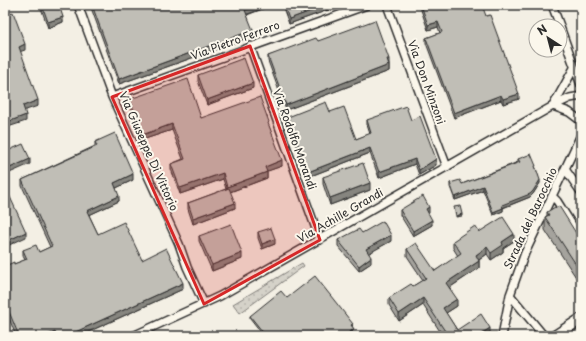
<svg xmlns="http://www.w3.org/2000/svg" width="586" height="341" font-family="'Playpen Sans',sans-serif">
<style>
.grass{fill:url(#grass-dots);stroke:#807e7a}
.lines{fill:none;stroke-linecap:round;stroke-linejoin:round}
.minor-casing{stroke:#2b2b2b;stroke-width:10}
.secondary-casing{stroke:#2b2b2b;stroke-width:13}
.minor{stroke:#fbf7ec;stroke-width:7}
.secondary{stroke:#fbf7ec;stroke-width:10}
.wall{fill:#a5a39d;stroke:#2b2b2b}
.shaded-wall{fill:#86857f;stroke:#2b2b2b}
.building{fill:#c0beb6;stroke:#2b2b2b}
.marked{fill:#d62828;fill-opacity:0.2;stroke:#d62828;stroke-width:3;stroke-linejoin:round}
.labels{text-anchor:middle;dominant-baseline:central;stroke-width:4;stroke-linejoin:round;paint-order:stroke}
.street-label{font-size:11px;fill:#2b2b2b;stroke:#fbf7ec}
</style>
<defs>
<pattern id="grass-dots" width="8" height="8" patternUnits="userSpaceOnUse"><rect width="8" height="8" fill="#d5d2c9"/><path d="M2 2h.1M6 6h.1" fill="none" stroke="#b7b4ad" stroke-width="1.8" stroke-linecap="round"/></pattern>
</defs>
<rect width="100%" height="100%" fill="#f3efe4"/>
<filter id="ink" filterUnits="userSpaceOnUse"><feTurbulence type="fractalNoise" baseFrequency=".025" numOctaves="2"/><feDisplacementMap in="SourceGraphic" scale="8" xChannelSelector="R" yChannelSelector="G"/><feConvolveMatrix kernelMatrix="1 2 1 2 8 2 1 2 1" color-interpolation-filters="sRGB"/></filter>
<g filter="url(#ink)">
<path class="grass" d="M302 263 304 266 240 313 233 304Z"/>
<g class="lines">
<defs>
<path id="minor" d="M78 5 112 97 179 244 187 267 204 304
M387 5 447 167
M552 5 560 26
M560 27 581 85
M250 46 320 240
M574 68 553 106 569 112 581 121
M112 97 367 5
M565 169 581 192
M552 196 557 201 581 239
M510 295 544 336
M133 336 220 296 553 106 570 98 581 96
M502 336 510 295 525 253 581 135"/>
<path id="secondary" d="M555 336 581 319"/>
</defs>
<use href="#minor" class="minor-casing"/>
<use href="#secondary" class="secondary-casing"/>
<use href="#minor" class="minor"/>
<use href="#secondary" class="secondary"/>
</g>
<path class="wall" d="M40 5H59L63 22 48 28Z
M90 5H273L247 15 253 36 119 84Z
M282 5H342L289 24Z
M421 5 486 16 519 99 503 104 501 100 454 118 426 43V38L440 33 438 27 428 30 421 10Z
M318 41 389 59V71L286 110 268 61V56Z
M198 75 253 88 207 105 198 81Z
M130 99 201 118 269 126 282 166 267 171V178L230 192 235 208 193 224 188 209V203L226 189 223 179 180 194 171 169V164L183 159 172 130 142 140 130 104Z
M330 112 356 139 370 134 367 125V120H411L436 165 419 175 415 164 379 178 370 153 308 177 288 122V117Z
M95 142 133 180 116 188 119 201 89 215 98 234 142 260 183 289 79 336H16L5 308V266L14 264 25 260 23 256V250L39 252 50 247 22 186V180L95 146Z
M518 159 536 168 540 183 533 194 530 197 503 208V211L493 215 483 190 455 200 450 187V183L462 184 518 162Z
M323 177 370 190 330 205 323 184Z
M400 210 429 213H428L432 225 413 236 400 215Z
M547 212 581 241V285L545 230V217L547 216Z
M258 232 275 244 262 249 258 238Z
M479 232 514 241 503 248V252L491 260 487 254 479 260V268L449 288 457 306 446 313 457 330 490 335 489 336H443L423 305 399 321 389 305V298L413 286 423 280 407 256V249L435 271 458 256 453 248V241Z
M362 233 391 241 368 253 371 263 359 271 338 246V240Z
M199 236 242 259 212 271 199 241Z
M287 298 353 325 352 326 354 330 347 336H264L250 318V316Z"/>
<path class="shaded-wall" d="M259 5H273L245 15V10Z
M327 5H342L289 24V19Z
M63 17V22L48 28V22Z
M438 22V27L428 30V25Z
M253 30V36L119 84V79Z
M25 44V50L19 52V47Z
M389 65V71L286 110V105Z
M253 83V88L207 105V100Z
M519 94V99L503 104V99Z
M501 95V100L454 118V113Z
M38 100V106L23 111V106Z
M26 115V121L5 128V123Z
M172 124V130L142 140V135Z
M370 148V153L308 177V172Z
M30 159V164L5 175V170Z
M415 159V164L379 178V172Z
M436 159V165L419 175V170Z
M282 160V166L265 172V167Z
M267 172V178L227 193V187Z
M223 173V179L180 194V188Z
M133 174V180L114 189V183Z
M540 180V183L533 194 530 197 502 208V205Z
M370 183V190L330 205V198Z
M483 186V190L455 200V197Z
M119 196V201L87 216V211Z
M235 203V208L193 224V218Z
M429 207V213L426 215V209Z
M503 208V211L493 215V212Z
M462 214V216L456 217V216Z
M432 220V225L413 236V231Z
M26 232V237L5 247V242Z
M514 234V241L503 248V252L491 260V253L502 242Z
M391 235V241L366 255V249Z
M275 239V244L262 249V244Z
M487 247V254L476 262V255Z
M242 253V259L212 271V265Z
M371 257V263L359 271V266Z
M479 261V268L446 290V283Z
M183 283V289L79 336H71V334Z
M423 298V305L399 321V314Z
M457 299V306L443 315V308Z
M490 328V335L478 336Z
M354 329V330L347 336H344Z
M55 332V336H44Z"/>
<path class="building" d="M42 5H59L63 17 48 22Z
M92 5H259L245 10 253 30 119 79Z
M284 5H327L289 19Z
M421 5H482L486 16 490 15 519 94 503 99 501 95 454 113 426 38 442 32 438 22 428 25Z
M13 12 25 44 19 47 38 100 23 106 26 115 5 123V15Z
M375 20 389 59H387L389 65 286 105 268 56 316 38 318 41Z
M244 58 253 83 207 100 198 75Z
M188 79 201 118 260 97 269 122 268 123 282 160 265 167 267 172 227 187 223 173 180 188 171 164 185 159 172 124 142 135 130 99Z
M326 102 330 112 344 107 356 139 371 133 367 120 406 106 411 120 420 116 436 159 419 170 415 159 379 172 370 148 308 172 288 117Z
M115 133 133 174 114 183 119 196 87 211 98 234 124 222 142 260 166 248 183 283 71 334 72 336H57L55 332 44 336H19L5 302V266L14 262V264L27 259 23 250 36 245 39 252 52 246 22 180 97 146 95 142Z
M23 144 30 159 5 170V152Z
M531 154 536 166H535L540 180 533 191 530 194 502 205 503 208 493 212 483 186 455 197 450 183 460 180 462 184 520 162 518 159Z
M363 163 370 183 330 198 323 177Z
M5 186 26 232 5 242Z
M229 188 235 203 193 218 188 203Z
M423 196 429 207 426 209 432 220 413 231 400 210Z
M460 206 462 214 456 216 454 207Z
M559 206 581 241V272L545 217 549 215 547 212 555 207 556 208Z
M503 217 514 234 502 242 503 245 491 253 487 247 476 255 479 261 446 283 457 299 443 308 457 330 481 314 490 328 478 336H444L447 334 423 298 399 314 389 298 411 284 413 286 426 278 407 249 416 243 435 271 461 253 453 241 475 226 479 232Z
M383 221 391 235 366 249 371 257 359 266 338 240 359 229 362 233Z
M231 224 242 253 212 265 199 236Z
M271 228 275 239 262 244 258 232Z
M315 276 353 324 351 325 354 329 344 336H266L250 316 281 291 287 298Z"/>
</g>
<path class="marked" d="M250 46 320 240 204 304 112 97Z"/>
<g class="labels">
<g class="street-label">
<text transform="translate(235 40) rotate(-20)">Via Pietro Ferrero</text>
<text transform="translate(427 82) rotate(70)">Via Don Minzoni</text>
<text transform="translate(295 139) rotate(70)">Via Rodolfo Morandi</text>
<text transform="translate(149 151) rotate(66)">Via Giuseppe Di Vittorio</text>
<text transform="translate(340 215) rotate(-30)">Via Achille Grandi</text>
<text transform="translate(530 218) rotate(-65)">Strada del Barocchio</text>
</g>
</g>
<rect width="586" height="341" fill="none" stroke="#fbf7ec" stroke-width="20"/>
<rect x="10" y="10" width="566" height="321" fill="none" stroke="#2b2b2b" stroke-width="1.5" filter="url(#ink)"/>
<g transform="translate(548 38) rotate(324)"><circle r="19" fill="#fbf7ec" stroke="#a8a59f"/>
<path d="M0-3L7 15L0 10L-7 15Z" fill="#2b2b2b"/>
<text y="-6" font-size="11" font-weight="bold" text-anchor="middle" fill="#2b2b2b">N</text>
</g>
</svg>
